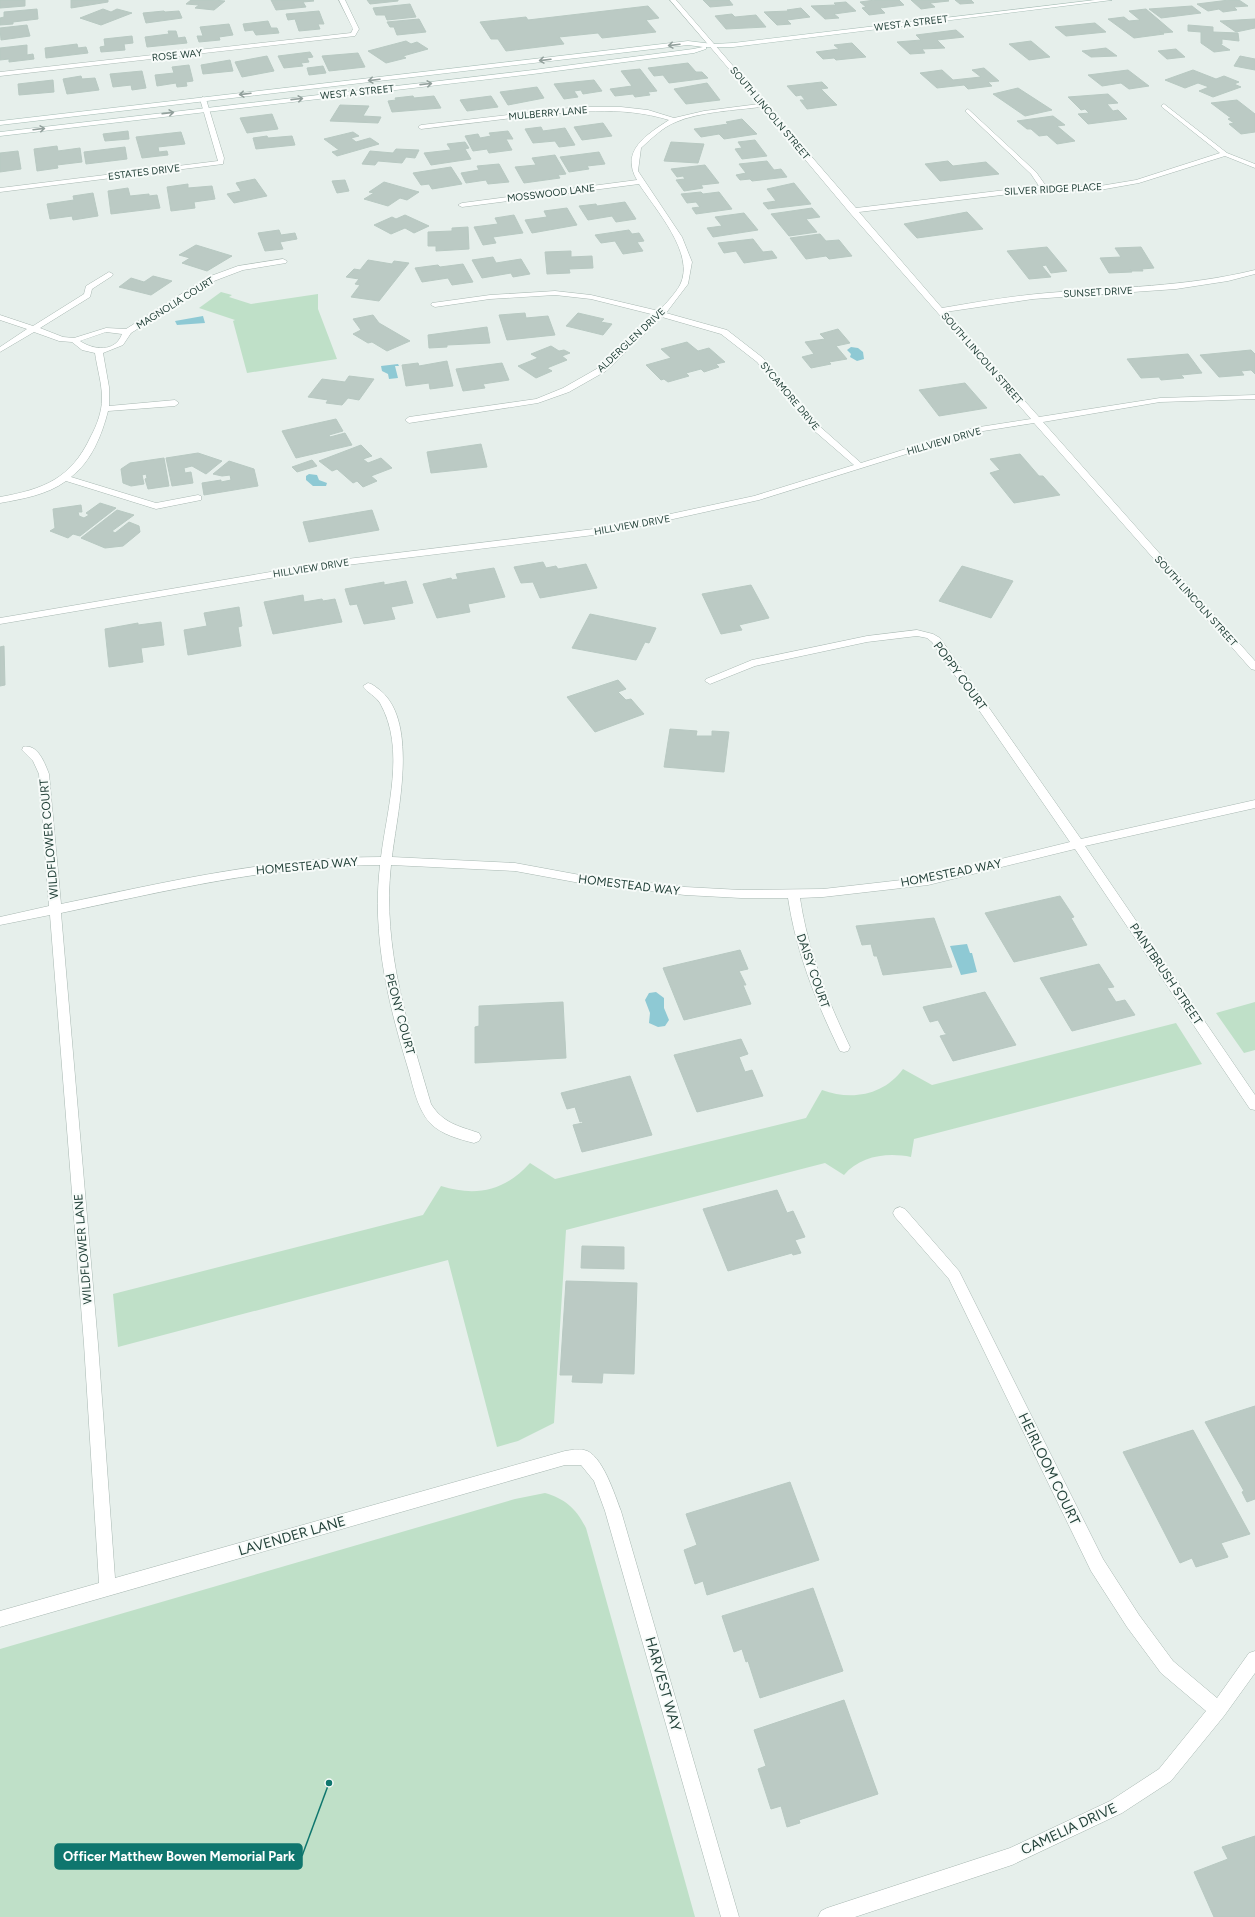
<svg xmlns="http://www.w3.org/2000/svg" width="1255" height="1917" font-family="Figtree,sans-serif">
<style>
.green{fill:#bfe0c8}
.water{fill:#8ec9d4}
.building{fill:#bbcac4;stroke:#b8c9c2}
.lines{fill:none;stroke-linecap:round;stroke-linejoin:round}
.street-casing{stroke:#a8b8b2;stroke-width:1}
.secondary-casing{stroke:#a4bbb3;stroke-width:1}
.street{fill:#fff;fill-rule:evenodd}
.secondary{fill:#fff;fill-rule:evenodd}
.oneway{stroke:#92a09c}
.labels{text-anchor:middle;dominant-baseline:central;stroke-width:4;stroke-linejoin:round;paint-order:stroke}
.far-street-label{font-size:10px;fill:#24423a;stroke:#f7fbf9}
.street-label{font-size:12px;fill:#24423a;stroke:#f7fbf9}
.near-street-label{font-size:14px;fill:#24423a;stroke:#f7fbf9}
.leader{fill:none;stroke:#0f766e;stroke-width:1.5}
.callout-dot{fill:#0f766e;stroke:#f7fbf9;stroke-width:1.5}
.callout{fill:#0f766e;stroke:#0f766e;stroke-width:1.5}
.callout-label{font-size:13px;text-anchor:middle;font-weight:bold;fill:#fff}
</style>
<rect width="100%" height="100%" fill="#e6efeb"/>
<path class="green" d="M221 292 232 295 229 297 251 304 318 294V309L337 359 247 373 233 321 235 320 199 308Z
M1255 1002V1050L1244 1053 1216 1013Z
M1176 1023 1202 1064 914 1139 911 1157C887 1152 860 1156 844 1175L825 1163 566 1230 554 1423 518 1441 497 1447 448 1260 118 1347 113 1294 423 1215 441 1186C476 1197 505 1191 530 1163L555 1179 806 1118 822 1090C852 1101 884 1095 903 1069L932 1085Z
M545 1493C565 1499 576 1508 586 1528L695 1917H0V1649L515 1499Z"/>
<path class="water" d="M203 316 205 323 177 325 175 321Z
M851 347 858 348 863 352 864 359 857 361 850 357 851 354 847 350Z
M398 364 399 366H395L398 378 389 379 388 374 382 371 381 366Z
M309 474 317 475 319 480 327 483 326 486H313L306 480V476Z
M967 944 970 953H972L977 972 961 975 950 946Z
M656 992 664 998V1008L669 1020 665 1026 658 1027 649 1023 650 1013 645 1000 649 993Z"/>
<path class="building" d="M0 0H25V6L0 8Z
M71 0H108V2L71 8Z
M191 0H213L225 1 214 10 195 8 199 5 186 4Z
M271 0H313L314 1 303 2 306 7 276 10Z
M367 0H398V1L370 4Z
M703 0H729L733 5 710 7Z
M875 0H899L904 5 880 8 885 13 869 15 862 8 866 7 860 2Z
M911 0H948L949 1 930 3 935 7 921 9Z
M955 0H971L974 3 960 4Z
M1229 0H1239L1248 6 1234 7 1237 10 1223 12 1219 9 1208 11 1197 4Z
M846 2 856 11 834 14 839 18 825 19 811 6 836 5 834 3Z
M410 4 416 17 387 20 385 15H376L373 8Z
M648 6 659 18 646 20 656 32 602 38 598 33 559 37 564 44 506 51 498 39H491L480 22 526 17 528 20Z
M1192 6 1201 13 1161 18 1149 9Z
M801 8 810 17 787 20 791 24 777 25 764 12 789 11 787 10Z
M37 9 38 19 13 22V24L0 25V18L4 17V12Z
M103 9 111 12 117 9 132 13 101 25 80 18Z
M1146 9 1173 32 1163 33 1159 31 1164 34 1134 38 1108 19 1124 17 1129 21 1140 20 1129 11Z
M164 11 165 12 179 11 182 18 146 23 143 13Z
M319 11 324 24H318L320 29 299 31 295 19 288 20 286 14Z
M732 14 735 17 756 15 766 27 726 29 715 16Z
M419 19 426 32 397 35 394 27H390L387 22Z
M1255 19V28L1236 32 1220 21Z
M268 21 271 28H277L279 33 256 35 253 30 245 31 243 24Z
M1095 23 1106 32 1066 36 1055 27Z
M229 24 233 35 219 37 220 40 199 42 197 36H203L200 27Z
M27 25 30 36 1 40 0 28Z
M1188 25 1213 27V32L1238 33 1239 41 1222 39V44H1220L1230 50 1214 52 1201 43V32L1188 31Z
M956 30 964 37 937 40 945 48 922 49 925 53 910 54 897 42 921 40 916 35Z
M168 31H176L178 38 185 37 187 43 147 47 145 37 169 34Z
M132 36 133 43 124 44 125 50 101 52 100 47 105 46 104 39Z
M406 41 411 44 417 42 428 49 403 56 406 58 386 63 368 51Z
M1031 41 1050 57 1029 60 1009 44Z
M852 43 866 57 836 60 834 58 823 59 816 52 839 49 834 45Z
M77 44 78 48 86 47 88 53 46 58 45 48Z
M27 45V55L33 54 34 59 9 62V59L0 60V48Z
M1106 48 1117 56 1091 57 1082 51Z
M1176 49 1185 57 1167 59 1158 51Z
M310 52 313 57 307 58 309 62 301 63 303 66 284 68 278 56Z
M358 53 365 67 329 71 322 56Z
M267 56 274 71 242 77 235 62Z
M1240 56 1255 59V70L1234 66Z
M230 60 233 71 203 74 201 65Z
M688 63 696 72H702L708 78 669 83 663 75 654 76 648 68Z
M189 65 193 81 186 82 187 86 177 87 176 83 157 86 155 75 174 73 172 67Z
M323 66 326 73 309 75 307 68Z
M984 68 999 81 988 82 992 86 968 89 964 85 937 88 920 73 942 70 953 80 981 77 972 70Z
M640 69 657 91 648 92 650 95 635 97 633 94 615 96 610 89 632 86 621 71Z
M1128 70 1149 86 1129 89 1121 83 1102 86 1088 75Z
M1193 70 1216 79 1224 76 1239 82 1234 84 1241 87 1213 97 1199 91 1209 87 1198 83 1185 88 1165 80Z
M142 71 146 88 132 90 131 85 113 87 110 74Z
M81 76 82 79 95 78 99 90 67 94 63 79Z
M53 80 54 92 19 95 18 84Z
M594 80 602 91 583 94 581 90 574 91 578 97 564 99 554 84Z
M822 82 828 88 821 89 837 105 807 109 800 100H805L801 95 796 96 787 86Z
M707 83 720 100 686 104 674 89Z
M537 87 544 98 508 105 500 92Z
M1018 88 1052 110 1025 116 993 94Z
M1108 94 1118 103 1107 104 1113 111 1118 110 1127 119 1088 124 1078 114 1089 113 1085 109 1081 110 1068 97Z
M413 96 414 98 434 96 441 108 392 112 388 101 396 100 395 98Z
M491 96 498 107 467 111 460 100Z
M1237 100 1255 114V132L1241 134 1229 124 1234 123 1228 119 1231 118 1211 103Z
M340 105 369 106 363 116 381 117 378 123 330 121Z
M272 114 278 129 247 133 240 118Z
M1053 116 1065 125 1057 126 1075 141 1057 144 1047 135 1039 136 1031 129H1027L1017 121Z
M742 119 757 134 724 139 719 134 701 137 694 129 728 124 726 122Z
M603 123 612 136 582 140 574 127Z
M541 127 543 131 565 128 575 145 559 147 555 141 533 143 525 129Z
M128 131 129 139 105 141 103 134Z
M508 131 513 139H506L512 150 489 153 487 149 473 151 465 136 478 134 480 138 491 136 489 133Z
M181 132 185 144 158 147 159 152 167 151 168 155 142 158 136 137Z
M353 132 359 136 351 138 356 142 370 138 379 144 337 156 332 152 339 150 324 139Z
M267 136 268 138 292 136 295 145 256 149 253 138Z
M755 140 767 156 742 159 735 149 742 148 738 142Z
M465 142 469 148 465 149 471 159 431 165 424 153 451 150 447 144Z
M671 142 704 144 698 163 664 161Z
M57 146 58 151 80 148 82 162 57 165 58 168 37 171 34 149Z
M125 147 127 159 86 164 84 152Z
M396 149 419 150 415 158 406 157 402 163 378 161 375 165 362 164 370 151 393 153Z
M18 151 21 169 0 172V153Z
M599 152 605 164 587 166 589 169 569 172 560 157Z
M555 155 566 174 558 175 560 178 524 183 515 167 536 165 532 158Z
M767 161 774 170 781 169 787 177 752 181 750 179 740 180 736 175 746 173 739 164Z
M948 161 953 166 986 162 999 174 940 181 925 164Z
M499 164 509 182 488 184 486 180 466 183 461 173 479 170 477 166Z
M705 165 719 183 701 185 703 188 684 191 676 180 685 179 683 176 677 177 671 169Z
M451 167 462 184 432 189 429 184 421 185 413 173Z
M255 179 267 196 234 203 227 194 241 191 236 183Z
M345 180 349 191 337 193 332 181Z
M384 182 419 192 407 200 400 198 388 206 364 199 374 193 369 192Z
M794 183 811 204 768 209 763 203 776 201 767 189Z
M188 184V188L212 186 215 199 194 202 195 208 171 211 167 187Z
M128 188 130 196 149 194V196L157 195 160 208 111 214 108 191Z
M701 192 703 194 719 192 732 209 696 214 692 208 700 207 696 202 687 203 681 194Z
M93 193 98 216 73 220 72 216 50 219 47 204 74 200 73 196Z
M625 202 636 219 616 222 612 216 588 220 579 206 596 204 597 206Z
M567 208 577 225 532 233 525 220 547 217 544 211Z
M812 208 820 217 806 219 817 232 789 236 771 214Z
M967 212 983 229 917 238 904 224Z
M744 213 758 230 713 237 707 228 722 226 715 217Z
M405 215 429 226 414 233 405 228 391 234 374 225 392 217 396 219Z
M514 215 523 233 493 237 496 243 483 245 474 227 498 224 495 218Z
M468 227 469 249 436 251V246H428V232L452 231V228Z
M279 230 281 235 295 233 297 239 280 242 283 249 265 251 258 233Z
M629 230 632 234 639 233 644 241 637 242 643 251 623 254 615 241 601 243 595 235Z
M820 234 826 241 839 240 852 256 829 259 826 256 806 259 790 238Z
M753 239 763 252 772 251 777 258 744 263 736 251 724 253 718 243Z
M196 245 232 256 207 271 182 263 190 258 179 255Z
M1047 247 1067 271 1051 273 1046 265 1042 266 1051 277 1029 279 1007 251Z
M1141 247 1154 268 1142 269 1143 271H1132L1130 269 1132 272 1109 273 1100 258 1121 257 1115 248Z
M571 251V257L592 256 593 268 569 269 570 273 547 274 545 252Z
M493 257 496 263 521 259 530 274 513 277 511 273 482 278 472 260Z
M368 260 392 264 394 261 409 263 379 301 351 297 360 285 355 284 359 279 346 277 354 269 360 270Z
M463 264 473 282 452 285 448 278 422 282 415 268 438 265 440 267Z
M153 276 172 281 151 295 119 287 131 278 144 282Z
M525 313 526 318 548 316 555 335 507 340 499 315Z
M578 313 604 319 601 322 612 324 603 335 566 326Z
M373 315 379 323 410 341 387 351 372 342 368 343 353 334 361 330 353 319Z
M487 327 490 343 447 345V347L429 348 428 335Z
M838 329 850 343 836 346 847 359 829 362 831 364 811 368 802 357 814 354 805 342 825 339 820 334Z
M687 342 698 351 709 348 725 362 716 364 719 367 704 372 701 369 686 373 689 376 668 382 664 379 661 380 646 365 671 358 661 349Z
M551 346 559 351 564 350 570 353 562 356 567 360 547 368 552 371 536 378 518 366 538 358 531 354Z
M1251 350 1255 354V374L1251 370 1241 371 1244 375 1219 377 1200 355Z
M1188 354 1202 373 1181 375 1184 378 1161 380 1159 377 1141 378 1127 359Z
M447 361 453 386 430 389 429 383 406 386 402 365 418 363 419 366Z
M502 363 509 380 483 384 485 388 463 391 456 369Z
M349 376 374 379 359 400 348 398 342 405 326 403 328 400 308 397 322 379 345 382Z
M965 383 987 408 939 416 919 390Z
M336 419 343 431 329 435 330 437 345 433 352 445 296 458 282 431Z
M481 444 487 467 431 473 427 452Z
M361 445 372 456 363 459 368 463 381 458 392 468 371 476 377 481 363 487 357 481 353 483 337 469 332 471 319 461Z
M198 453 222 461 206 474 192 466 184 468 185 473 191 472 193 483 172 486 166 458Z
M1020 454 1039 476H1043L1060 495 1014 503 990 473 1000 470 990 459Z
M164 458 169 486 148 489 145 479 147 478 146 474 142 475 144 484 131 486 123 483 121 469 130 463Z
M312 460 317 466 297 472 292 467Z
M229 461 254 469 258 486 204 495 202 483 221 480V482L231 480 230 475 222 476 213 474Z
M100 503 116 508 80 536 73 534 68 538 50 531 55 528 53 509 81 505 82 512H78L79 516 84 518 89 515 86 513Z
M117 510 134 515 112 531 115 533 129 522 139 526 140 532 123 546 105 548 81 538Z
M372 510 379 530 309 542 303 522Z
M543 562 546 568 556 566 558 569 586 564 597 588 540 598 533 582 521 583 514 567Z
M962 566 1013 581 991 618 939 601Z
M494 568 505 597 468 604 470 612 437 618 423 584 451 578 452 580 458 579 456 574Z
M406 581 413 603 391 607 395 619 364 624 357 604 350 605 345 589 384 582V585Z
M751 585 769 618 739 625 742 630 721 634 702 594Z
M303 595 304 602 322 599 323 601 335 599 342 622 273 634 264 602Z
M239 607 242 626 238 627 241 646 188 655 184 630 207 626 204 613Z
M590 614 656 628 649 643 645 642 636 660 572 648Z
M161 622 164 645 141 648 143 662 109 667 105 629 138 623V625Z
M4 646 5 685 0 686V647Z
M618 680 626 689 618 692 626 700 631 699 644 714 595 732 567 697Z
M670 729 697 731 696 736H712V731L729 732 724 772 664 767Z
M1060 896 1074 917 1071 918 1087 945 1014 962 985 913Z
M934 918 952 967 883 975 877 956H874L871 944 862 945 856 926Z
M740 950 748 969 739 971 746 985H743L751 1004 684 1020 663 968Z
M1099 964 1114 987 1107 988 1116 1002 1125 1000 1135 1015 1072 1031 1040 978Z
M985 992 1016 1045 953 1061 940 1036 949 1034 945 1033 938 1020 930 1022 923 1007Z
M563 1002 566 1058 475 1063V1027L479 1026V1006Z
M741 1039 748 1054 739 1057 745 1072 752 1070 763 1096 697 1112 674 1055Z
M630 1076 652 1135 582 1152 573 1125 583 1123 582 1121 580 1122 575 1107 567 1109 561 1093Z
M777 1190 787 1213 793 1211 805 1237 795 1240 801 1253 793 1255 792 1253 728 1271 703 1209Z
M582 1246 624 1247V1269L581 1268Z
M566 1281 637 1283 634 1374 603 1373 602 1383 572 1382 573 1375H560Z
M1255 1406V1499L1247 1502 1242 1492 1244 1491 1205 1422Z
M1193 1430 1250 1534 1221 1543 1228 1557 1196 1567 1192 1558 1180 1563 1123 1452Z
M790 1482 819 1560 707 1595 703 1581 695 1584 684 1550 697 1545 686 1514Z
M813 1588 843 1671 760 1698 748 1661 746 1662 742 1649 734 1652 722 1616Z
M844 1700 878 1794 799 1820 800 1823 787 1827 781 1806 771 1809 758 1769 766 1766 754 1730Z
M1255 1836V1917H1214L1194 1872 1228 1859 1222 1847Z"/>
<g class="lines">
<defs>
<path id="street" d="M339 0H345L359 29 355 36 0 76V72L351 33 353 29Z
M670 0H676L856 208 1039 186 1031 174 966 112V110L968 109 1036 172 1046 186 1094 187 1136 180 1220 153 1162 107V105L1164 104 1227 153 1255 164V168L1225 156 1139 183 1094 191 1044 190 859 212 942 308C977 302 1012 296 1047 293 1117 287 1186 287 1255 270V274L1228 281 1176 289 1033 299 945 312 1039 417 1160 398 1255 395V399L1160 402 1043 422 1255 661V670L1251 669 1034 423 977 432 759 500 610 533 347 565 0 624V618L347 559 610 527 754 496 854 465 811 428 757 362 721 334 662 317 606 371 569 392 538 403 409 423 405 420 409 417 536 399 563 388 600 367 655 315 591 299 555 295 490 299 435 307 431 305 432 303 490 295 555 291 591 295 659 311C666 303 675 294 680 285 696 254 655 209 639 184L462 207 458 205 462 203 637 180C620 151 646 135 669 120 620 105 571 112 521 117 488 121 454 125 421 129L418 127 421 125 578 107H621L648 110 674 118 704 111 759 104ZM761 107 850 213 1031 419 973 428 861 463 817 424 763 358 727 330 666 313 688 284 692 262 682 237 638 171 641 148C652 138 663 127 676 122 698 112 737 110 761 107Z
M203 97 206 99 224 158 223 164 0 192V188L218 161 200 99Z
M283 259 287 261 286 263 243 270 214 281 131 333 123 345 103 353 109 387V406L175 400 179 403 175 406 108 411C102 435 91 462 71 477L156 503 198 495 201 496V500L156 509 66 481C47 495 22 499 0 503V497C44 489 71 479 91 436 97 425 102 411 102 399 102 383 97 368 95 353L82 350 72 342 59 341 34 332 0 352V347L27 329 0 320V315L33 326 84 294 86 286 109 272 113 274 112 276 92 289 90 297 40 328 63 337 74 338 106 328 126 329 208 277 238 266ZM106 332 122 334C115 353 93 350 80 341Z
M917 630 933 634 940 638 1081 839 1255 800V808L1085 846 1255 1095V1110L1250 1109 1075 849 928 885 823 897 800 898C808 951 827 999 850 1047L848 1051 844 1052 840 1051 838 1047C815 999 796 951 788 898H741L685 895 580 883 515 871 391 865C382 948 408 1025 431 1104 443 1123 458 1126 479 1133L481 1137 479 1141 474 1143C459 1139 442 1135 430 1123 416 1107 413 1084 407 1065 387 999 372 934 380 865 272 865 166 891 61 913L98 1344 115 1578 565 1451C571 1450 578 1449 584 1450 602 1453 615 1496 621 1511L739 1917H721L605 1511 594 1481 581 1465H565L0 1627V1611L99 1583 84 1344 50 915 0 925V917L49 906 39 774 33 761 22 750 23 747C38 743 45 764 49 774L61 904C166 882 273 857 381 857 387 808 406 749 380 703 376 696 367 693 363 686L368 683C373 684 377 688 381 691 419 724 397 813 392 857L515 863 580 875 685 887 741 890 823 889 928 877 1070 842 932 642 927 638 917 636 867 642 755 666 710 684 705 681 706 679 752 660 867 636Z
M900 1207 905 1209 959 1271 1103 1559 1139 1615 1173 1661 1217 1698 1249 1653 1255 1651V1673L1224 1716 1171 1781 1122 1813 1012 1865 855 1917H818L821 1911 827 1908 1010 1848 1110 1801 1159 1769 1206 1711 1161 1673 1127 1627 1091 1571 949 1279 895 1217 893 1213 895 1209Z"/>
<path id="secondary" d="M1095 0H1112L733 47H706V49L694 53 533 74 0 136V132L533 70 693 49 703 47 688 45 0 125V121L688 41 713 44 733 43Z"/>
</defs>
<use href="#street" class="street-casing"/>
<use href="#secondary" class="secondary-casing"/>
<use href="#street" class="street"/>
<use href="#secondary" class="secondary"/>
</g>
<defs><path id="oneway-shaft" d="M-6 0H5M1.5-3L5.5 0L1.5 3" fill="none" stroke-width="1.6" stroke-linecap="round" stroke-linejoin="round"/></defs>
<g class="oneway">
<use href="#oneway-shaft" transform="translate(674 45) rotate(173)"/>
<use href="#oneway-shaft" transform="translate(545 60) rotate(173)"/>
<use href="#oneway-shaft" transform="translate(374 80) rotate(173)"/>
<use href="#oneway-shaft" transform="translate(426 84) rotate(-6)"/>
<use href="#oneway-shaft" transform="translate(245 94) rotate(173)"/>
<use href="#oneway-shaft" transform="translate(297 99) rotate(-6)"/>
<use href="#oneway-shaft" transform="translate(168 113) rotate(-7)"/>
<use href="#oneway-shaft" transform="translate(39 129) rotate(-7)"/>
</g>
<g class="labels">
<g class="far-street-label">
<text transform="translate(911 23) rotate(-7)">WEST A STREET</text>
<text transform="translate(177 55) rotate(-6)">ROSE WAY</text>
<text transform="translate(357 92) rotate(-6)">WEST A STREET</text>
<text transform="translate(548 113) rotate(-5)">MULBERRY LANE</text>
<text transform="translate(770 113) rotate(50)">SOUTH LINCOLN STREET</text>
<text transform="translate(144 172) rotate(-7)">ESTATES DRIVE</text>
<text transform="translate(1053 189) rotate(-3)">SILVER RIDGE PLACE</text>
<text transform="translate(551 193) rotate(-7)">MOSSWOOD LANE</text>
<text transform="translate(1098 292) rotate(-3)">SUNSET DRIVE</text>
<text transform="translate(175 303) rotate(-32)">MAGNOLIA COURT</text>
<text transform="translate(631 340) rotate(-43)">ALDERGLEN DRIVE</text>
<text transform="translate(982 358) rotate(49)">SOUTH LINCOLN STREET</text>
<text transform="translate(790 396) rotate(50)">SYCAMORE DRIVE</text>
<text transform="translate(944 441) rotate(-16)">HILLVIEW DRIVE</text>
<text transform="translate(632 525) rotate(-10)">HILLVIEW DRIVE</text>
<text transform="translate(311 568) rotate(-9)">HILLVIEW DRIVE</text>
<text transform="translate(1196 601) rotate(48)">SOUTH LINCOLN STREET</text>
</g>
<g class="street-label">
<text transform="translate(960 676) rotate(54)">POPPY COURT</text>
<text transform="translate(49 839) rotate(-95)">WILDFLOWER COURT</text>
<text transform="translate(307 866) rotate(-5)">HOMESTEAD WAY</text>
<text transform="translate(951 873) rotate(-11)">HOMESTEAD WAY</text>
<text transform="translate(629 885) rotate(7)">HOMESTEAD WAY</text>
<text transform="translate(813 971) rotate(71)">DAISY COURT</text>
<text transform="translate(1166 974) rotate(56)">PAINTBRUSH STREET</text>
<text transform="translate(400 1014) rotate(75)">PEONY COURT</text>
<text transform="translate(83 1249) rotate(-95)">WILDFLOWER LANE</text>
</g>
<g class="near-street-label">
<text transform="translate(1049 1469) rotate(64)">HEIRLOOM COURT</text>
<text transform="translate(292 1536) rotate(-16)">LAVENDER LANE</text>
<text transform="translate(663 1684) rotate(74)">HARVEST WAY</text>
<text transform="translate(1069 1829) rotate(-25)">CAMELIA DRIVE</text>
</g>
</g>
<path class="leader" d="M329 1783L302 1856"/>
<circle class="callout-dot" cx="329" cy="1783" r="4"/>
<rect class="callout" x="55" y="1844" width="247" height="25" rx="4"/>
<g class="callout-label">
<text x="179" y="1861">Officer Matthew Bowen Memorial Park</text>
</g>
</svg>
